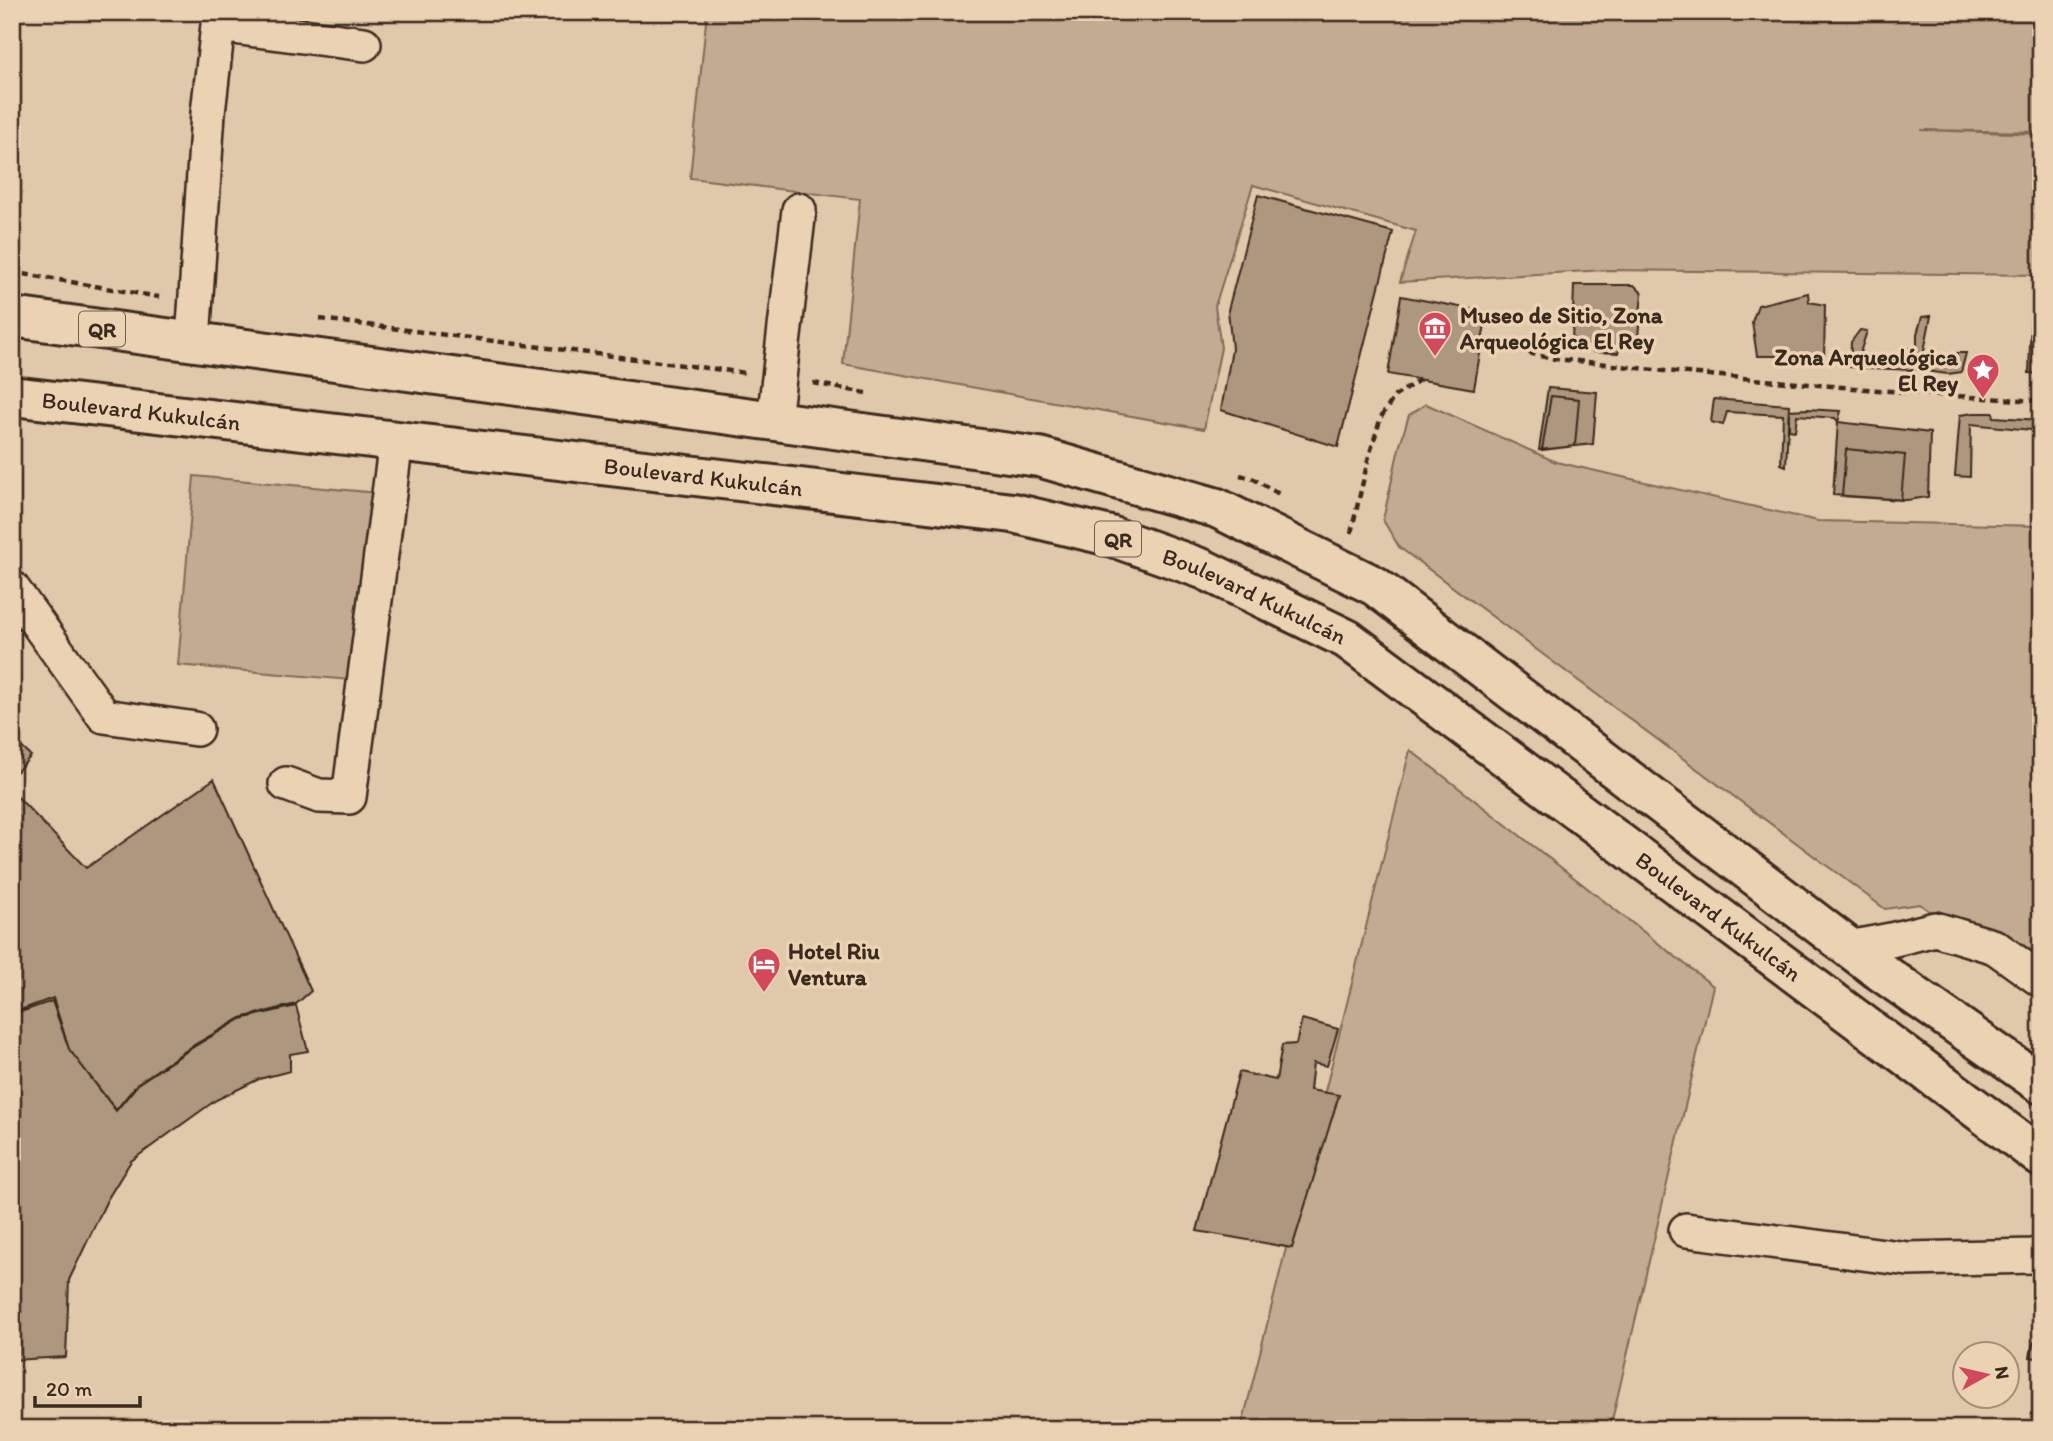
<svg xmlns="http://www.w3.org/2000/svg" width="2053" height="1441" font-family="Itim,sans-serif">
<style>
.green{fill:#c2ab90;stroke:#7e6a57;stroke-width:2}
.building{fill:#ad977f;stroke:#3b2a1e;stroke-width:2}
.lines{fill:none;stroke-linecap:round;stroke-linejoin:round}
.minor-casing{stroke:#3b2a1e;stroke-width:38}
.major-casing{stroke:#3b2a1e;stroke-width:44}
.path{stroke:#3b2a1e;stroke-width:4.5;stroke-dasharray:7 5;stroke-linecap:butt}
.minor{stroke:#ebd2b3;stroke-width:33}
.major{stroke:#ebd2b3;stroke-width:38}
.labels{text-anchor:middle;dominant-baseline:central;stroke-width:7;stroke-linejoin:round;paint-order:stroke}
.shield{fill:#ebd2b3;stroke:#705c4b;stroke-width:2}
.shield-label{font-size:21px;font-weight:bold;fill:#3b2a1e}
.poi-label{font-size:23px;font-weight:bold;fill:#3b2a1e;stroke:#ebd2b3;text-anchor:start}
.street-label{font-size:23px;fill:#3b2a1e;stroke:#ebd2b3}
</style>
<rect width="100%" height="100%" fill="#e0c8aa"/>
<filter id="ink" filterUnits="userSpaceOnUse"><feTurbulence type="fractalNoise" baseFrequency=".0143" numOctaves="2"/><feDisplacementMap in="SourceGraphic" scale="14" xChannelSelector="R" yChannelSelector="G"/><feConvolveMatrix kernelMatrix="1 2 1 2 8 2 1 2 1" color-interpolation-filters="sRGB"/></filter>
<g filter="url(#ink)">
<path class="green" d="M707 12H2041V132L1921 130 2041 134V275L1605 270 1400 282 1416 231 1253 185 1215 306 1221 348 1204 429 843 364 860 199 690 178Z
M1426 404 1556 462 1818 521 2041 526V997L1920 904 1885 909 1399 547 1383 520 1399 448 1409 415Z
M194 476 378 493 362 681 178 665Z
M1410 750 1713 986 1610 1429H1241Z"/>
<path class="building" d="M1258 195 1393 232 1338 447 1221 410 1232 349 1228 310Z
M1574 285H1634L1642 293 1637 348H1620L1618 353 1593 352 1591 345 1572 343Z
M1808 293 1809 302 1825 305 1824 362H1779V356H1757L1752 322 1758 305Z
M1401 296 1487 312 1474 389 1388 374Z
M1931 316 1923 356 1924 363 1942 367 1954 366 1957 353H1966L1961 372 1948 374 1917 370V334L1922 317Z
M2031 316H2041V374L2029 373Z
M1860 330 1867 331 1859 356 1903 357 1905 348 1914 349 1912 370 1850 367 1851 342Z
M1548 388 1597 392 1593 444 1539 450Z
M1551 396 1579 399 1575 446 1542 450Z
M1714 399 1789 405 1786 466 1781 464 1783 415 1727 412 1723 425 1711 422Z
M1808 409 1822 410 1841 411 1838 422 1835 418 1797 415 1795 431 1789 430V410Z
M1974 413H1993L1994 417 2041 420V431L1971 424 1970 477 1955 476 1960 415Z
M1838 422 1930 433 1928 497 1907 500 1833 495Z
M1846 449 1905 455 1901 500 1842 496Z
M12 738 31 756 12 777Z
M214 779 311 991 296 1004 241 1018 194 1045 138 1083 116 1110 69 1049 53 998 12 1013V791L86 868Z
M52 1001 69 1049 116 1111 139 1083 195 1046 241 1019 296 1006 308 1051 290 1054V1071L259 1079 216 1100 131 1161 107 1200 69 1280 66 1357 12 1360V1015Z
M1302 1019 1338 1029 1327 1066 1313 1063 1310 1090 1339 1095 1292 1248 1197 1231 1239 1072 1276 1080 1282 1045 1296 1044Z
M2040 1333 2041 1359 2030 1357 2033 1344Z"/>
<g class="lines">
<defs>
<path id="minor" d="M193 341 208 113 218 25 364 44
M774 420 799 210
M12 588 104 716 196 729
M286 784 319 796 349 797 396 441
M1849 948 1891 940 1935 929 1995 947 2041 980
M1686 1230 1908 1259 2033 1256 2041 1253"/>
<g id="major">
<path d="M12 317 1039 457 1217 508 1375 586 1877 969 2041 1084"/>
<path id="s1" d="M12 396 1013 513 1110 536 1203 569 1347 639 2041 1157"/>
</g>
</defs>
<use href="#minor" class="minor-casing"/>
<use href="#major" class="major-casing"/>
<path class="path" d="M12 272 159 297
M320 319 746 373
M1482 342C1510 345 1536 358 1565 360 1598 362 1632 368 1665 371 1790 382 1915 395 2041 401
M813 383 866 393
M1240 475 1254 479 1279 494
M1351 533 1369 456 1381 417 1395 396 1421 379"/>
<use href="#minor" class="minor"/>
<use href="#major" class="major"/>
</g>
</g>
<defs>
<symbol id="museum-pin" viewBox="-11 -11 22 30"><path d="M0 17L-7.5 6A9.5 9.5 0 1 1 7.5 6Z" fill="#d1495b" stroke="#ebd2b3"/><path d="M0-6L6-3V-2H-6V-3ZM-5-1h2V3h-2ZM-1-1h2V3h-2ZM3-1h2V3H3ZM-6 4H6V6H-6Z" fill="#fff"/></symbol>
<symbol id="sight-pin" viewBox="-11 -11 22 30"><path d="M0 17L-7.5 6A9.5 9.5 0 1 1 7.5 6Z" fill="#d1495b" stroke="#ebd2b3"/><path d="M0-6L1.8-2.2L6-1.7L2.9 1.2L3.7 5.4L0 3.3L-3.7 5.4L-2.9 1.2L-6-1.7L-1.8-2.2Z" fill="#fff"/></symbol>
<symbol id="hotel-pin" viewBox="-11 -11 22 30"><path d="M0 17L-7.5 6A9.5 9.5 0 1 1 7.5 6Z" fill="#d1495b" stroke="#ebd2b3"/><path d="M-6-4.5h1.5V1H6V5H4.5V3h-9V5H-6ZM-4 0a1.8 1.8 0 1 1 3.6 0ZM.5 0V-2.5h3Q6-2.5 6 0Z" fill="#fff"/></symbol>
</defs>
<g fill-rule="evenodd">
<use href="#museum-pin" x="1416" y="309" width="38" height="52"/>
<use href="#sight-pin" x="1964" y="351" width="38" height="52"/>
<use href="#hotel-pin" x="745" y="945" width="38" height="52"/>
</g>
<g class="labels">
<g class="shield">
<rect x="79" y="311.5" width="46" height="35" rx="5"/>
<rect x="1095" y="521.5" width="46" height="35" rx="5"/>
</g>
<g class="shield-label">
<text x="102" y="329">QR</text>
<text x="1118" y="539">QR</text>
</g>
<g class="poi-label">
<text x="1460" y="315">Museo de Sitio, Zona<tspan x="1460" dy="26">Arqueológica El Rey</tspan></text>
<text x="1958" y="357" text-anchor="end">Zona Arqueológica<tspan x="1958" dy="26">El Rey</tspan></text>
<text x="788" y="951">Hotel Riu<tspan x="788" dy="26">Ventura</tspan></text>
</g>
<g class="street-label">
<text stroke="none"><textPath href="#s1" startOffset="130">Boulevard Kukulcán</textPath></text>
<text stroke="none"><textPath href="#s1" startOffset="696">Boulevard Kukulcán</textPath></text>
<text stroke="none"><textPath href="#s1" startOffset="1264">Boulevard Kukulcán</textPath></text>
<text stroke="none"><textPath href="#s1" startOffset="1830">Boulevard Kukulcán</textPath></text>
</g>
</g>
<rect width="2053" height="1441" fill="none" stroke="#ebd2b3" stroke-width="42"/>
<rect x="21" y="21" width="2011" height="1399" fill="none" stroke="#3b2a1e" stroke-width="2.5" filter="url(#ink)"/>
<g transform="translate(1986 1375) rotate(82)"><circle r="33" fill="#ebd2b3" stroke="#a58f77" stroke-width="2"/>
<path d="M0-5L12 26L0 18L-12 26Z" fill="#d1495b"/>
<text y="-10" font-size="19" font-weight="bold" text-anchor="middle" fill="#3b2a1e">N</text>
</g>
<path d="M35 1396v10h105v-10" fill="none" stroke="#3b2a1e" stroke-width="3.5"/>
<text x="46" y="1396" font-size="21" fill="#3b2a1e" stroke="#ebd2b3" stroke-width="5" paint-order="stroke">20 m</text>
</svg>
